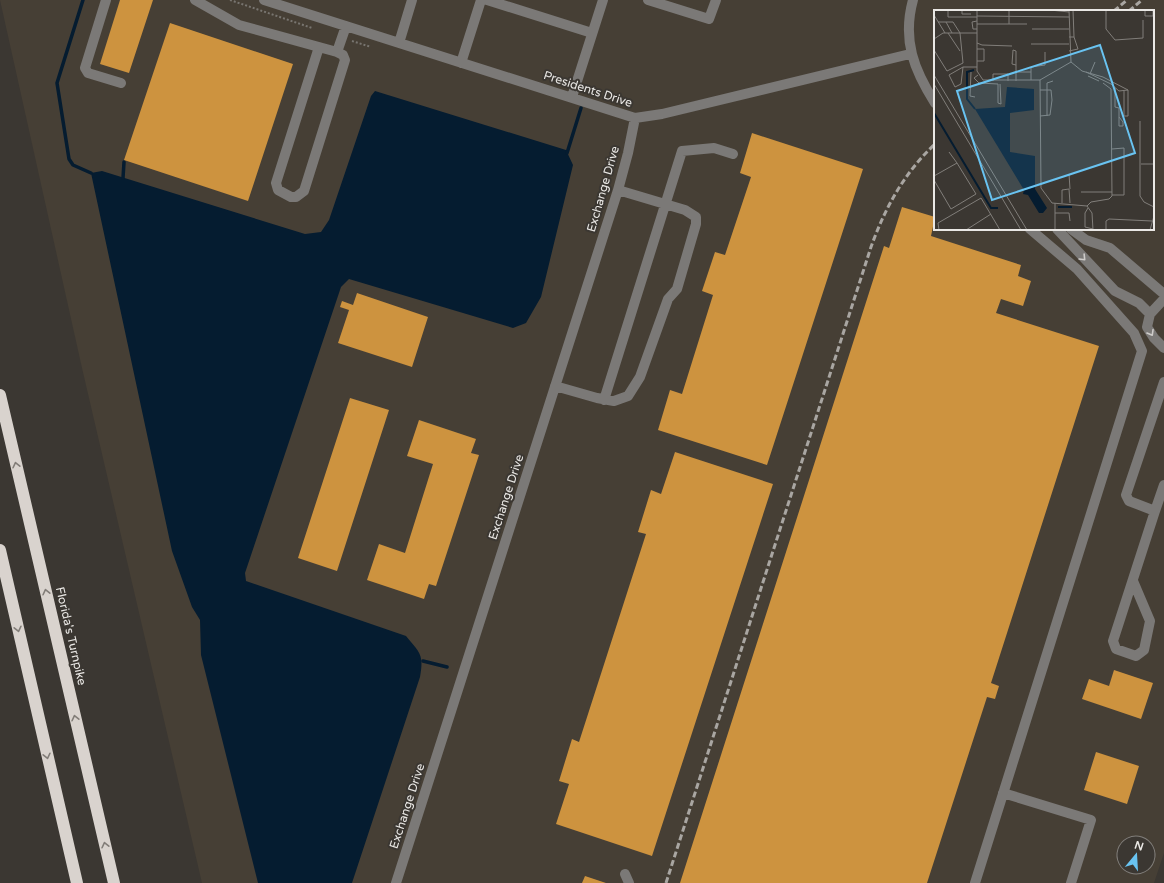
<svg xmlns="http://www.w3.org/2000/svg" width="1164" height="883" font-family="'Varela Round',sans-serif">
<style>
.built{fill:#463f35;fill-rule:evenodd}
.water{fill:#051c30}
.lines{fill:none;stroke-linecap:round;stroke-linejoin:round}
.stream{stroke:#051c30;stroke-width:3.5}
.building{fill:#cd933f}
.path{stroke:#787570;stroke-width:2;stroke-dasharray:2 2;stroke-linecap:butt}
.minor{stroke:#7b7977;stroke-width:10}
.highway{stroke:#d9d3ce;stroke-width:12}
.rail{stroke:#a9a6a2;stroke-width:3;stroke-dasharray:6 3;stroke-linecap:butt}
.oneway{stroke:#ceccca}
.oneway2{stroke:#827d78}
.labels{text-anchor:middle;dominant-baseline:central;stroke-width:4;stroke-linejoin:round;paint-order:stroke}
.street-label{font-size:12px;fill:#eae8e5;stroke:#3b3732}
.inset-river{fill:none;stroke:#051c30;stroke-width:2}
.inset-road{fill:none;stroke:#817e7a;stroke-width:1}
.view{fill:#69c3f1;fill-opacity:0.15;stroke:#69c3f1;stroke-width:2}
.inset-edge{fill:none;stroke:#eae8e5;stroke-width:2}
</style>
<rect width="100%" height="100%" fill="#3b3732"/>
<path class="built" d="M0 0H1164V853L1154 883H202L82 368ZM935 11H1153V229H935ZM1124 843H1148V867H1124Z"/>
<path class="water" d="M375 91 566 150 573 165 541 297 526 323 513 328 349 279 341 287 245 573 246 581 406 636C420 653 424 654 420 677L352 883H258L201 655 200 620 192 607 172 551 91 173 102 171 305 234 321 232 329 220 371 96Z"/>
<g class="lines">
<path class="stream" d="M83 0 57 83 69 159 73 165 91 173
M567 153 581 108
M123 178 124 162
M423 661 447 667"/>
</g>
<path class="building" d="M120 0H153L129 73 100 64Z
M170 23 293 64 248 201 124 160Z
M752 133 863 169 767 465 658 430 670 390 682 394 713 295 702 291 715 252 725 255 751 177 740 173Z
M902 207 935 217 931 236 1021 265 1018 276 1031 281 1023 306 1001 299 996 313 1099 346 991 683 999 686 995 699 987 697 927 883H680L884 246 889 248Z
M357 293 428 317 412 367 338 343 349 310 340 307 342 301 353 305Z
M350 398 389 410 337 571 298 558Z
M419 420 476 439 471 453 479 455 436 586 429 584 424 599 367 580 379 544 405 553 433 464 407 456Z
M675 452 773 484 652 856 556 824 569 784 559 781 572 739 579 742 646 534 638 532 651 490 661 494Z
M1114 670 1153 683 1141 719 1082 699 1089 679 1109 686Z
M1096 752 1139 766 1127 804 1084 790Z
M585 876 606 883H582Z"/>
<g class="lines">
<path class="path" d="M230 0 312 28
M352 41 371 47"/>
<path class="minor" d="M106 0 85 68 88 73 121 83
M195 0 239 25 337 52 346 26
M264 0 635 118 662 114 910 54
M487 0 592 33
M648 0 709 19 716 0
M913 0C902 40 914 70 935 103
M399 43 412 0
M319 47 276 183 278 190 291 197H296L304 191 345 60 343 55 337 52
M461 63 481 0
M572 97 603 0
M1057 229 1115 291 1139 303 1150 314
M1071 229 1086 240 1110 248 1164 294
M1164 299 1150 314 1147 327 1154 338 1164 348
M555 386 597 398 614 401 628 396 640 377 668 299 677 289 696 224V217L685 210 618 190
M604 400 682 151 714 148 733 154
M1155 511 1164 485
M1133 581 1150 621 1144 650 1136 656 1116 649 1113 641 1155 511 1129 501 1126 495 1164 382
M1003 793 1091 820 1071 883
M625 874 629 883
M396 883 618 190 628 153 635 118
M975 883 1142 351 1134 333 1077 269 1030 229"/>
<path class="highway" d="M0 395 114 883
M0 550 77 883"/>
<path class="rail" d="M1114 11 1127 0
M1129 11 1142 0
M666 883 871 247C885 208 904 173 935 144"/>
</g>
<defs><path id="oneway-chevron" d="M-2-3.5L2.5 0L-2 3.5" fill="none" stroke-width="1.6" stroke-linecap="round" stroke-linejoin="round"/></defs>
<g class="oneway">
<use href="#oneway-chevron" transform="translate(1083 258) rotate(46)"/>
<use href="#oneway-chevron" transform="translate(1151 333) rotate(60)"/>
</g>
<g class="oneway2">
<use href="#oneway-chevron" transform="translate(16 465) rotate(-103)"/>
<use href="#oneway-chevron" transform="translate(46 592) rotate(-103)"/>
<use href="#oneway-chevron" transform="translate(18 629) rotate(77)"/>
<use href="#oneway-chevron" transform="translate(75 718) rotate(-103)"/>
<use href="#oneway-chevron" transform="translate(47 756) rotate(77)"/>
<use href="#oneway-chevron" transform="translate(105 845) rotate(-103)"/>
</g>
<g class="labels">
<g class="street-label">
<text transform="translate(588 89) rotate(18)">Presidents Drive</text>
<text transform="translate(603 189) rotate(-74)">Exchange Drive</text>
<text transform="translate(506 497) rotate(-72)">Exchange Drive</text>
<text transform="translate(71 636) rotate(77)">Florida's Turnpike</text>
<text transform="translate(407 806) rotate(-72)">Exchange Drive</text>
</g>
</g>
<g transform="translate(934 10)">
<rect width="220" height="220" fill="#3b3732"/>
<path d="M73 77 100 79V100L76 103V142L101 146V179L113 198 109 203H105L94 185 89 184 90 180 41 99 71 97Z" fill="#051c30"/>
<path class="inset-river" d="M40 60 33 62V89L41 99M0 103 57 198H64M124 197H138"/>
<path class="inset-road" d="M14 0V7H43M28 0V4H37M43 0V61L49 70H106L137 52M75 0V14M116 0 135 2M135 0 137 52 148 61 169 67 194 80 185 81 177 74 152 62M172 0V19L181 30 209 28V10M211 0V6H219V0M0 5 11 23M43 6 135 7M43 11 38 12 39 19H43M12 12 18 23M43 14H93M98 19H135M14 23 26 41M135 27H140L139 0M0 29 9 23H43M43 33 48 35 78 36M97 34H135M43 39H50V51H43M0 40 13 61 29 53 26 23 19 12H4M135 41 144 39 140 27M82 55 78 54 79 40 82 41V71M29 57 27 74 21 77 15 65ZM29 57H43M37 62 36 86 41 87M82 62H97M156 64 161 52M0 65 93 220M44 65 40 68 45 73 64 74M154 66 165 71M97 70V57L111 55V42M106 70 107 178 118 193 153 196 158 203 159 220M59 71V64H74V71M0 74 87 220M64 74V93L67 94 66 74M181 78V97L185 98V116H189V112L185 107M106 80H117L118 90 116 105 106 106M190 81V106H194V80M113 106V73L119 71M206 111V186L210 192 220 197M178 139 190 138V185H178M207 154H220M135 164 136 179M0 166 23 153 15 142M0 170 17 199 42 184 23 153M147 182H178M128 193V180L135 179 136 193M153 196 157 192 175 189 178 186 177 79 169 73M154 198 151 203V217L159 219M121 203H135L136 211M5 220 4 213 47 188 66 220M32 220 57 204M121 220V193M172 220V211L175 209 218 211M216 220 220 206"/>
<path class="view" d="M166 35 201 143 58 190 23 81Z"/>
<rect width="220" height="220" class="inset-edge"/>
</g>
<g transform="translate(1136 855) rotate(18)"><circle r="19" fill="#3b3732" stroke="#817e7a"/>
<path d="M0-3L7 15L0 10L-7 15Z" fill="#69c3f1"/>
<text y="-6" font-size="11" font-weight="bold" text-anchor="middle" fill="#eae8e5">N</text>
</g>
</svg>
